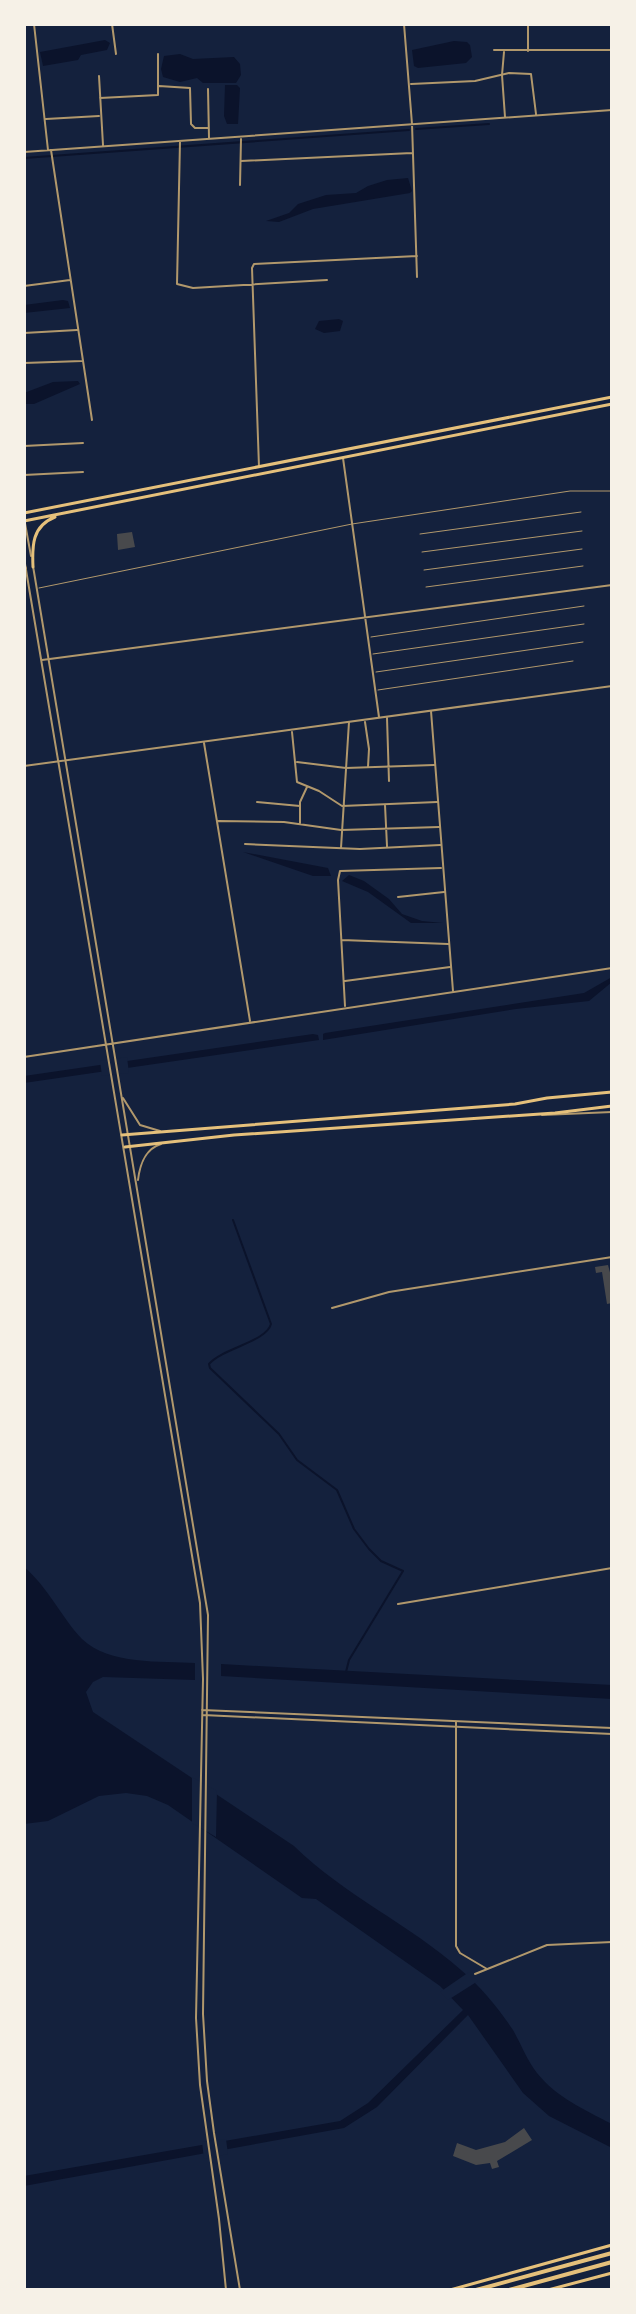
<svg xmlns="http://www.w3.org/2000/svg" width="636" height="2314" font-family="'Archivo Narrow',sans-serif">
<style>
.water{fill:#0b132b}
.pier{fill:#14213d}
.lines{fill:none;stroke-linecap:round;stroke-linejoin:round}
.stream{stroke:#0b132b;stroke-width:2}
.building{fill:#48494c}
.service{stroke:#b1986c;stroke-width:1}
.minor{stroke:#b1986c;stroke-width:2}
.tertiary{stroke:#b1986c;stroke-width:2}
.secondary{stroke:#e5c07b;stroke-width:3}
.primary{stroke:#e5c07b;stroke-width:3}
.trunk{stroke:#e5c07b;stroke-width:4}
</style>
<rect width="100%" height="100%" fill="#14213d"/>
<path class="water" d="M105 40 110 43 107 50 81 55 78 60 43 66 40 52Z
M454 41 467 42 470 45 472 57 466 63 418 68 414 66 412 50Z
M180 54 193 59 234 57 240 64 241 75 236 83H203L197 78 180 82 163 77 161 69 164 56Z
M225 85H237L240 88 238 124H227L224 116Z
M408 178 412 191 410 193 313 209 279 222 266 221 289 213 298 204 326 195 356 193 368 186 387 180Z
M63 300 68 301 70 308 24 313V305Z
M339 319 343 321 340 331 324 333 315 329 319 321Z
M53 382 78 381 80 384 34 404H24V393Z
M243 852 328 868 331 876H313Z
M349 875 364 881 389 899 402 914 422 921 443 923H411L368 892 342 881Z
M612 977V982L589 1001 516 1009 323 1040V1034L325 1033 584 993Z
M313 1034 318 1035 319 1040 24 1083V1076Z
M24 1567C48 1587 61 1617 82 1639 109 1665 161 1661 195 1663V1680L103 1677 93 1682 86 1692 93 1712 294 1846C344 1895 409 1924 461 1970 481 1987 499 2009 513 2030 521 2044 527 2060 537 2073 556 2097 585 2110 612 2124V2148L549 2116 523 2093 468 2015 377 2107 344 2128 24 2186V2176L340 2121 368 2103 463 2010 440 1986 316 1899 302 1898 168 1805 147 1796 126 1793 99 1796 48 1821 24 1824Z
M221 1664 612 1685V1699L221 1676Z"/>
<path class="pier" d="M127 1057 129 1073 102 1076 100 1061Z
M192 1777 217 1791 216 1837 192 1823Z
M469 1972 478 1981 448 2000 440 1992Z
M226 2139 228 2154 204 2159 202 2142Z"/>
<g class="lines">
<path class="stream" d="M416 129 489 124
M24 158 409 130
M233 1220 271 1324C266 1342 223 1348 209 1364L210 1368 279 1434 297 1460 337 1490 354 1529 369 1549 381 1561 403 1571 349 1660 346 1672"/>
</g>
<path class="building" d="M132 532 135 547 118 550 117 534Z
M608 1265 612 1280V1303L607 1304 602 1272 596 1273 595 1267Z
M524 2128 532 2140 497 2161 499 2167 492 2169 490 2163 476 2165 453 2156 457 2143 476 2150 505 2142Z"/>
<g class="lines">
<path class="service" d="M420 534 581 512
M422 552 582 531
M424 570 582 549
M426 587 583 566
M39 588 352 524 570 491H612
M371 637 584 606
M373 654 584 624
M376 672 583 642
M378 690 573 661"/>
<path class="minor" d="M34 24 48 150
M112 24 116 54
M404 24 412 124 417 277
M528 24V51
M494 50H612
M504 52 502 75 505 117
M99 76 103 145
M411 84 475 81 509 73 531 74 536 114
M159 86 190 88 191 124 195 128H208
M208 89 209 138
M100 98 158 95V54
M46 119 99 116
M180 141 177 284 193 288 327 280
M51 150 92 420
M24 152 612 110
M241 161 412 153
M240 185 241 139
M24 286 70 280
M24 333 77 330
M24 363 82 361
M24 446 83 443
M343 458 379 717
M259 467 252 268 254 264 417 256
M24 475 83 472
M42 660 612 585
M431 711 453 991
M387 718 389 781
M365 722 369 749 368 767
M292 732 297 782 319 791 342 806 437 802
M204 743 250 1021
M297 762 346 768 434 765
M257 802 300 806
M385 805 387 846
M218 821 284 822 341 830 439 827
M300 823V802L307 787
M245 844 360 849 440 845
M341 848 349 722
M398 897 444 892
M342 940 448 944
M345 981 450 967
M345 1006 338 880 340 871 441 868
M332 1308 389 1292 612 1257
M398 1604 612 1568
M456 1722V1946L460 1953 487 1969"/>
<path class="tertiary" d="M24 518 31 556
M24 558 200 1603 203 1679 196 2018 200 2085 219 2219 226 2290
M33 566 208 1615 203 2014 207 2081 214 2133 240 2290
M24 766 612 686
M24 1057 612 968
M123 1098 140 1125 160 1131
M542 1115 612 1112
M138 1180C140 1164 145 1149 161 1144
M202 1710 612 1728
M203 1715 612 1734
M475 1974 547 1945 612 1942"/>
<path class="secondary" d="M122 1135 515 1104 547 1098 612 1092
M125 1147 234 1135 555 1113 612 1106"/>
<path class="primary" d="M24 513 612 397
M24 521 612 404
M24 564 25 568
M33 567C32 546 32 526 55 517
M450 2290 612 2245
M548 2290 612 2273"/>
<path class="trunk" d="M476 2290 612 2253
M509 2290 612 2262"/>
</g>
<rect width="636" height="2314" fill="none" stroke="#f6f1e7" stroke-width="52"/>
</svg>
